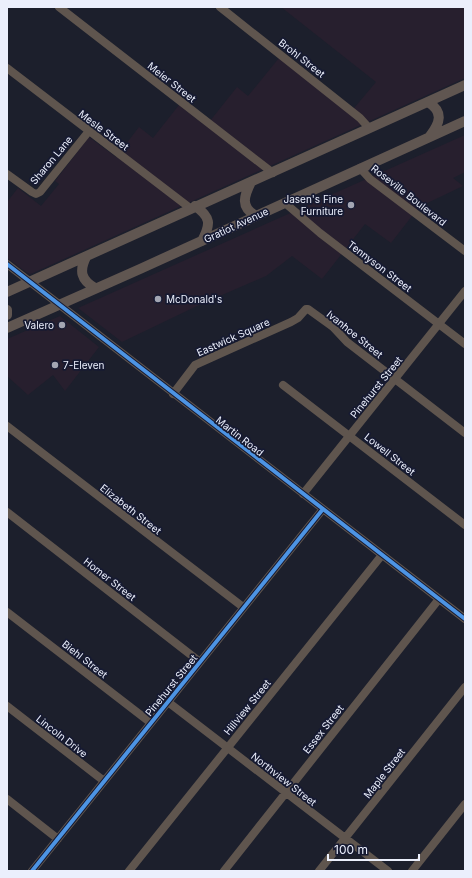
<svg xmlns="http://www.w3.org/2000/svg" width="472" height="878" font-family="Inter,sans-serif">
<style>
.commercial{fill:#271f2e}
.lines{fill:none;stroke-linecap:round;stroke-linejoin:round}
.minor{stroke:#5f554e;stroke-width:8}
.major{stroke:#605651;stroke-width:10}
.cycleway-casing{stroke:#161a32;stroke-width:6}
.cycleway{stroke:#4d94e3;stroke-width:4}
.poi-dot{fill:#a3a6b3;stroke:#161a32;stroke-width:1.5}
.labels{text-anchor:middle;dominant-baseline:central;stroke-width:3.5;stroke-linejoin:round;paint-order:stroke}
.street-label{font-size:10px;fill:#ebeffc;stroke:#161a32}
.poi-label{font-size:10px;fill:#ebeffc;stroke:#161a32;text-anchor:end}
</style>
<rect width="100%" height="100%" fill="#1c1f2c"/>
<path class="commercial" d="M281 7H465V78L33 273 30 274 26 272 7 258V202L18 188 41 206 59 184 55 181 89 137 116 157 139 127 153 138 179 105 206 126 237 87 248 96 279 58 350 113 376 82Z
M465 135V172L453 178 463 186 419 207 391 243 365 224 322 279 292 256 266 276 199 305 122 342 78 308Z
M60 316 99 347 65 391 53 375 28 395 7 376V339Z"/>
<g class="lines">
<path class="minor" d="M59 7 273 173
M220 7 360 118 369 128
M7 68 190 208
M360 168 370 179 465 251
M7 174 32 192 36 194 40 192 89 131
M285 203 320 233 465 344
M7 264 465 619
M283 385 465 525
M173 394 195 365 291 322 298 318 306 309H308L333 327 347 342 465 433
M7 426 243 607
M303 494 465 291
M7 512 200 662
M7 612 151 723
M168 702 388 871
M7 706 104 781
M7 799 58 839
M32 871 323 509
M129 871 382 555
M224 871 439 599
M319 871 465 687
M412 871 465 804"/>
<path class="major" d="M428 102C444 112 440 123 430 136
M251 182C244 196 240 207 256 216
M195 206C211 217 211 224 202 241
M86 257C79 271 81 280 95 288
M7 292 465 85
M7 310V315
M7 328 140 269 465 121"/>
<defs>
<path id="cycleway" d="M7 264 465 619
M32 871 323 509"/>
</defs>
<use href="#cycleway" class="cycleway-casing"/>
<use href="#cycleway" class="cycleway"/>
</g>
<g class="poi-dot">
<circle cx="351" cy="205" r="4"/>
<circle cx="158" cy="299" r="4"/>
<circle cx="62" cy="325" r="4"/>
<circle cx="55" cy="365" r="4"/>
</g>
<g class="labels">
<g class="street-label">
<text transform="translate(302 58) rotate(38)">Brohl Street</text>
<text transform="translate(172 82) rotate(38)">Meier Street</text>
<text transform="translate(104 130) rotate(37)">Mesle Street</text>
<text transform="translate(51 160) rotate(-50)">Sharon Lane</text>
<text transform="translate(409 195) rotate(38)">Roseville Boulevard</text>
<text transform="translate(236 225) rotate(-25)">Gratiot Avenue</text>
<text transform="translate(380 266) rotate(37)">Tennyson Street</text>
<text transform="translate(355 334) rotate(39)">Ivanhoe Street</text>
<text transform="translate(233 337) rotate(-24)">Eastwick Square</text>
<text transform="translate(376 387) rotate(-51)">Pinehurst Street</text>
<text transform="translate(240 436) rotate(38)">Martin Road</text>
<text transform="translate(390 454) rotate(38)">Lowell Street</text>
<text transform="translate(131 509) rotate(38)">Elizabeth Street</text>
<text transform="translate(110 579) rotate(38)">Homer Street</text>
<text transform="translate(85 659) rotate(38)">Biehl Street</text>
<text transform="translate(171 685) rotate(-51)">Pinehurst Street</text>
<text transform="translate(247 707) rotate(-51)">Hillview Street</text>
<text transform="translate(323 729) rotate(-52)">Essex Street</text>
<text transform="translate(62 736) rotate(38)">Lincoln Drive</text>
<text transform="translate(384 773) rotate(-52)">Maple Street</text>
<text transform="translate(284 779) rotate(38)">Northview Street</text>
</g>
<g class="poi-label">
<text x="343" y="199">Jasen's Fine<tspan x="343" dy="12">Furniture</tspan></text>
<text x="166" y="299" text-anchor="start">McDonald's</text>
<text x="54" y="325">Valero</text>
<text x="63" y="365" text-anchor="start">7-Eleven</text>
</g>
</g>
<rect width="472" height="878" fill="none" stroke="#ebeffc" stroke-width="16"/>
<path d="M328 854v6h91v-6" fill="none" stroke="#ebeffc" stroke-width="2"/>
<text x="334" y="854" font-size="12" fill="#ebeffc" stroke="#161a32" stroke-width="3" paint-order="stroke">100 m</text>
</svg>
